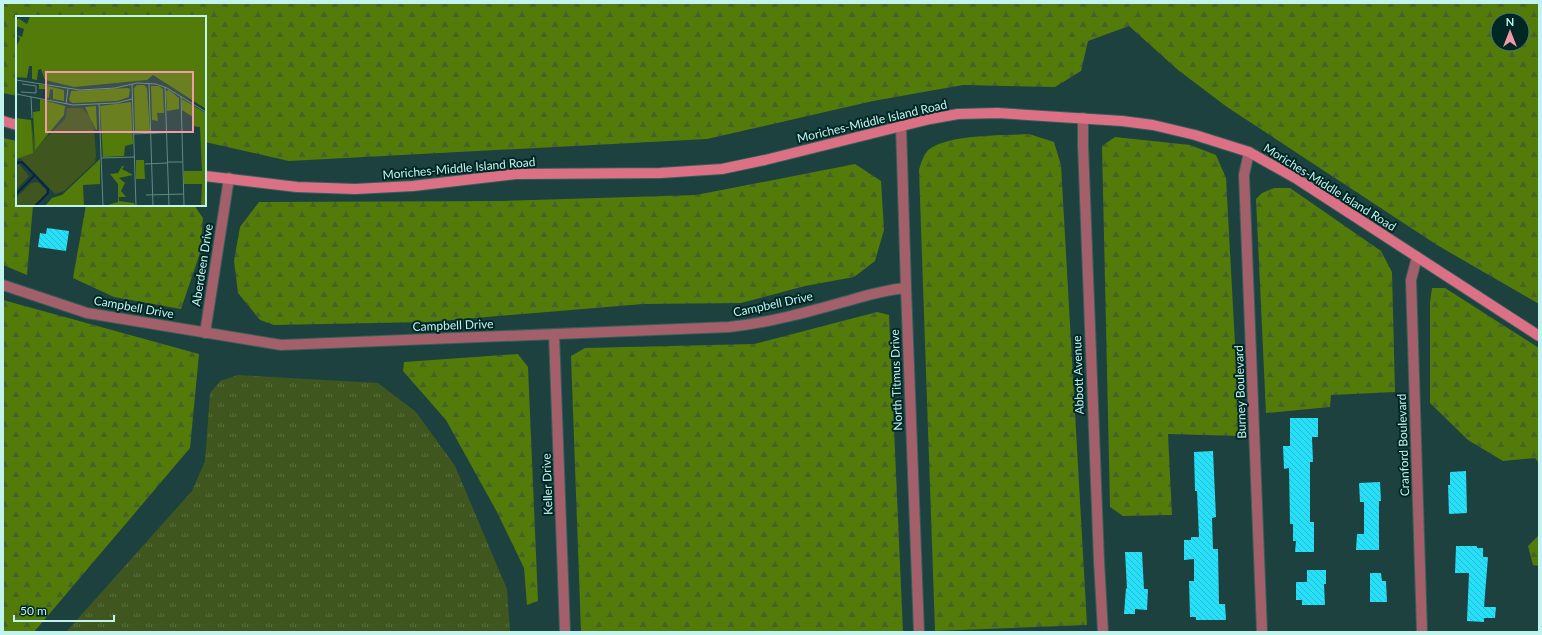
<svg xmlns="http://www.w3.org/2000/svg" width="1542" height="635" font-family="Lato,sans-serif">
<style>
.grass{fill:url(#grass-tufts)}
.forest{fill:url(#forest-firs);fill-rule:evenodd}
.building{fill:url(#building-back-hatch)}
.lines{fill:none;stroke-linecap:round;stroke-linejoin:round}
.minor-casing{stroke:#375e5a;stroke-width:12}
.secondary-casing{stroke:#375e5a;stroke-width:12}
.minor{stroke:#a35f6a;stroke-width:10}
.secondary{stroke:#dc7185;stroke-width:10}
.labels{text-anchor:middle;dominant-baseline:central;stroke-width:4;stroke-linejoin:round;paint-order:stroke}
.street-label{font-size:12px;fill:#c1f4ef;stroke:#012725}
.inset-river{fill:none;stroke:#0b253d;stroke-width:2}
.inset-road{fill:none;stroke:#5f8985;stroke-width:1}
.view{fill:#f39aa8;fill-opacity:0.15;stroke:#f39aa8;stroke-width:2}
.inset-edge{fill:none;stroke:#c1f4ef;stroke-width:2}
</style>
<defs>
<pattern id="grass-tufts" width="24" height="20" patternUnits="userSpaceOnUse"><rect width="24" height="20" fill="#3f571f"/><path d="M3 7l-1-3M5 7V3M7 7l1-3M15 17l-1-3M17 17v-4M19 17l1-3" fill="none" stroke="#597040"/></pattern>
<pattern id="forest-firs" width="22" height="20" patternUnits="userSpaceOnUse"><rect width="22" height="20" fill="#527b09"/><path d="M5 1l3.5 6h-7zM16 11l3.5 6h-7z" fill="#466228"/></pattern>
<pattern id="building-back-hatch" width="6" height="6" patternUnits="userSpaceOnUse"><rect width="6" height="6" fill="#26e0f9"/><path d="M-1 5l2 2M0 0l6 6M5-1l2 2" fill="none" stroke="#2bbacd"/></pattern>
</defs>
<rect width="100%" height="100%" fill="#1d413e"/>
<path class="grass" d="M238 375 378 383 416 412 455 466 507 589 510 632H66L192 491 205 461 210 393 220 381Z"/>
<path class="forest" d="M3 3H1539V304L1437 245 1227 107 1178 70 1129 26 1088 41 1081 71 1055 87 963 85 873 101 707 139 289 161 205 142V17H17V96L3 93ZM1498 20H1522V44H1498Z
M1029 134 1054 142 1061 165 1087 625 935 631 919 170C921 163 924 152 931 148 955 134 1001 136 1029 134Z
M1115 137 1190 145 1216 155 1226 178 1240 436 1168 434 1172 515 1123 516 1110 507 1102 146Z
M3 138 17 141V205H33L27 275 3 265Z
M855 164 881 181 884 230 875 261 854 277 805 286 741 303 643 304 427 322 274 325 260 320 238 293 234 261 240 227 259 202 503 201 696 195Z
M1274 188H1290L1381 251 1392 272 1395 392 1331 395 1330 407 1266 413 1256 199 1262 193Z
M86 205H194L203 218 200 253 181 309 114 297 73 278Z
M1432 288H1445L1539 348V463L1535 458 1503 461 1468 440 1430 403V302Z
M3 300 199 354 190 448 34 632H3Z
M877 312 889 315 903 632H581L571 356 585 348 754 344Z
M518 354 528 367 538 601 527 605 524 568 497 512 446 420 403 371 404 362Z
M1539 535V566L1533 565 1528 546Z"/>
<path class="building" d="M47 228 69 231 66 251 38 247 40 233 46 234Z
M1290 418H1318V437H1312L1313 462H1310V522H1314V552H1295L1296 541H1293V524H1290L1289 468 1284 469 1283 446H1290Z
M1213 451 1216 517 1212 518 1213 549H1218L1219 604H1225L1226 620H1196V617H1190L1189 581H1194V559L1184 560V540H1191V537H1199L1197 491H1195L1194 452Z
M1466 471 1467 513 1449 514 1448 485H1450V472Z
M1380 482 1381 501H1379V550H1356L1357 534H1364V502H1360L1359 483Z
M1456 546H1477V548H1483V557H1488L1484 607H1496L1495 618H1484V622L1467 621 1469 573H1455Z
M1125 552H1142L1144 589H1148L1147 610 1135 609V614H1124L1126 588 1127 589Z
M1307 570H1326V584H1324L1325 605H1302V600H1296V582H1307Z
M1370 573H1381L1382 581H1386L1387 602H1370Z"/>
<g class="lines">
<defs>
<path id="minor" d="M1083 118V145L1099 561 1103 632
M901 126 906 288 919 632
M1249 152 1244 175 1262 632
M1417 257 1411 280 1422 632
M3 285 87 313 281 345 729 327C767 323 804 313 840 303 862 297 882 290 906 288
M205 333 229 178
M554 334 565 632"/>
<path id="secondary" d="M3 121 17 125
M205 176 297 187 355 189 413 186 516 174 660 173 722 169 765 160 930 119 958 114 998 113 1122 121 1153 125 1195 135 1249 152 1297 179 1539 336"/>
</defs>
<use href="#minor" class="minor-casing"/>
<use href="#secondary" class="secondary-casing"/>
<use href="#minor" class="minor"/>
<use href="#secondary" class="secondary"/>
</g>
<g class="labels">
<g class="street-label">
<text transform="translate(872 121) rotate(-13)">Moriches-Middle Island Road</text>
<text transform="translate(459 168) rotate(-5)">Moriches-Middle Island Road</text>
<text transform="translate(1330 187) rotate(32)">Moriches-Middle Island Road</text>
<text transform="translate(202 265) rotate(-81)">Aberdeen Drive</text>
<text transform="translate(773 304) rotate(-12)">Campbell Drive</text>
<text transform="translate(134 307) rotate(10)">Campbell Drive</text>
<text transform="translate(453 325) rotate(-2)">Campbell Drive</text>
<text transform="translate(1078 375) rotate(-92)">Abbott Avenue</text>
<text transform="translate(896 380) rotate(-92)">North Titmus Drive</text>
<text transform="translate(1240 392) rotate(-92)">Burney Boulevard</text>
<text transform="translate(1403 445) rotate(-92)">Cranford Boulevard</text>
<text transform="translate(547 484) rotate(-92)">Keller Drive</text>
</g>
</g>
<g transform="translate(16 16)">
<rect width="190" height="190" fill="#1d413e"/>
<path d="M51 92H66L74 100 78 112 80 140 79 146 48 175 39 178 4 142 0 146V143L16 135 15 103 19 133 49 103ZM3 148 13 160 0 174V149ZM22 166 30 174V178L18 190H0V182L15 167Z" fill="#3f571f"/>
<path d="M14 0H190V93L137 59 131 64 58 71 29 64 25 53 22 54 21 64 16 63V50H13L11 62 0 61V31L4 23 1 19 6 21 8 13 0 10V6L2 2 11 8ZM23 68 48 74V85L37 83V74L34 73 33 82 29 81 30 73H23ZM121 69H128L131 72 134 115 119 116 118 72ZM135 70H143L147 73 148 97H141L142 105 136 104ZM112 72 114 73 113 81 101 85 56 87 53 84 55 75ZM153 74 163 82V93L151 95 150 75ZM24 83 49 90 48 99 19 134 17 96 24 95ZM166 83 190 97V190H185L186 168H168V155H186L184 111 176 110 177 101 166 94ZM115 86 117 128 109 130 108 140 87 141 84 90ZM80 90 81 113 80 114 69 91ZM0 102 15 104 17 137 0 143ZM84 143V168L67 169 68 190H29L36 182 46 179ZM120 144H128L129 163H120ZM106 150H108L106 153 117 159 103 162 109 167 105 175 110 181H103V185L118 187 119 190H88L102 186V168L94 158 102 157Z" fill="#527b09"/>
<path class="inset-river" d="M0 147 6 146 32 173V177L19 190M0 178 19 159"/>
<path class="inset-road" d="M0 64 64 74 99 72 121 67 140 68 151 72 190 96M133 67 137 190M6 68 20 70M116 68 120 190M149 71 153 190M5 76 20 77V70M0 78 57 89 100 87 116 83M165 80 168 190M15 81 16 102M50 88 52 73M83 88 87 190M118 118 165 116M85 142 119 141M152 146H166M129 148 151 147M130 179 168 178"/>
<path class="view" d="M30 56H177V116H30Z"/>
<rect width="190" height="190" class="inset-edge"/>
</g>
<rect width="1542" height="635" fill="none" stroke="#c1f4ef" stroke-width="8"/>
<g transform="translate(1510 32)"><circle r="19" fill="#012725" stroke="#4e7976"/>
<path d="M0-3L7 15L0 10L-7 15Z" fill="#f39aa8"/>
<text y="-6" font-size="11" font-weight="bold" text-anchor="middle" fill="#c1f4ef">N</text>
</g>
<path d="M14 615v6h100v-6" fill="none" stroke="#c1f4ef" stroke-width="2"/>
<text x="20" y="615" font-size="12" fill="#c1f4ef" stroke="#012725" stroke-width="3" paint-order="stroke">50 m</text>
</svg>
